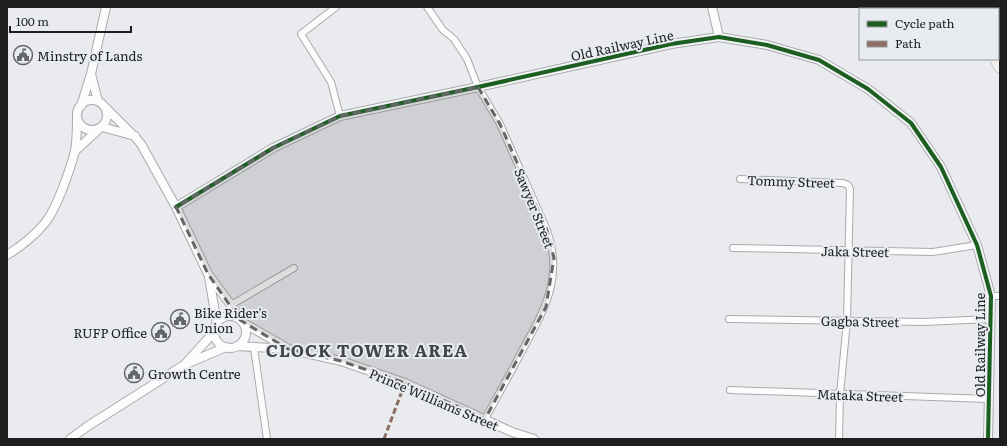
<svg xmlns="http://www.w3.org/2000/svg" width="1007" height="446" font-family="Literata,serif">
<style>
.lines{fill:none;stroke-linecap:round;stroke-linejoin:round}
.minor-casing{stroke:#a9aaac;stroke-width:8}
.tertiary-casing{stroke:#a9aaac;stroke-width:10}
.primary-casing{stroke:#c5c6c8;stroke-width:12}
.minor{stroke:#fcfcfc;stroke-width:6}
.tertiary{stroke:#fcfcfc;stroke-width:8}
.primary{stroke:#f3f0eb;stroke-width:10}
.quiet{stroke:#8d6e63;stroke-width:3;stroke-dasharray:6 3;stroke-linecap:butt}
.cycleway-casing{stroke:#e8ebef;stroke-width:6}
.cycleway{stroke:#1b5e20;stroke-width:4}
.marked{fill:#646668;fill-opacity:0.2;stroke:#646668;stroke-width:3;stroke-dasharray:8 5;stroke-linejoin:round}
.labels{text-anchor:middle;dominant-baseline:central;stroke-width:4;stroke-linejoin:round;paint-order:stroke}
.street-label{font-size:13px;fill:#1d1e20;stroke:#e8ebef}
.poi-label{font-size:13px;fill:#1d1e20;stroke:#e8ebef;text-anchor:start}
.district-label{font-size:17px;font-weight:bold;letter-spacing:1px;fill:#424447;stroke:#e8ebef}
</style>
<rect width="100%" height="100%" fill="#e9ebee"/>
<g class="lines">
<defs>
<path id="minor" d="M336 7 301 34 331 82 340 116
M427 7 443 30 454 39 467 59 478 87 500 124 547 230C564 279 544 310 522 351 510 374 497 397 485 419
M740 179 843 183 848 185 850 189 847 321 840 394 839 439
M733 248 933 252 977 245
M991 296H1000
M231 305 294 268
M729 319 924 322 990 319
M254 348 267 439
M730 390 989 399"/>
<path id="tertiary" d="M712 7 719 37
M91 74 98 101
M77 115a15 15 0 1 1 30 0a15 15 0 1 1-30 0Z
M81 106 91 74 106 7
M106 108 135 137 141 144 176 207 208 274 231 305 240 320
M102 127 135 136
M75 151 99 129
M176 207 273 148 340 116 478 87 671 44 719 37 767 45 819 60 868 89 911 123 941 167 977 245 991 296 988 439
M7 255C20 247 35 235 45 223 57 208 70 170 75 151 77 140 77 126 77 114
M209 277 217 324
M214 332a16 16 0 1 1 32 0a16 16 0 1 1-32 0Z
M242 322 287 348
M237 346 288 349 341 361 405 383 512 432 534 439
M186 363 215 331
M70 439 88 426 184 365 226 347"/>
<path id="primary" d="M967 7 968 9
M995 59 1000 68"/>
</defs>
<use href="#minor" class="minor-casing"/>
<use href="#tertiary" class="tertiary-casing"/>
<use href="#primary" class="primary-casing"/>
<use href="#minor" class="minor"/>
<use href="#tertiary" class="tertiary"/>
<use href="#primary" class="primary"/>
<path class="quiet" d="M384 439 405 383"/>
<defs>
<path id="cycleway" d="M176 207 273 148 340 116 478 87 671 44 719 37 767 45 819 60 868 89 911 123 941 167 977 245 991 296 988 439"/>
</defs>
<use href="#cycleway" class="cycleway-casing"/>
<use href="#cycleway" class="cycleway"/>
</g>
<path class="marked" d="M478 87 500 124 547 230 554 258 546 307 485 419 405 383 341 361 288 349 240 320 208 274 176 207 273 148 340 116Z"/>
<defs>
<symbol id="civic-ring" viewBox="-11 -11 22 22"><circle r="9.5" fill="#e8ebef" stroke="#646668" stroke-width="1.5"/><path d="M-.6-6.5H3V-4.5H.6V-3L4-1V1h2V6H-6V1h2V-1L-.6-3ZM-1.2 2.5V6h2.4V2.5Z" fill="#646668"/></symbol>
</defs>
<g fill-rule="evenodd">
<use href="#civic-ring" x="12" y="44" width="22" height="22"/>
<use href="#civic-ring" x="169" y="308" width="22" height="22"/>
<use href="#civic-ring" x="150" y="321" width="22" height="22"/>
<use href="#civic-ring" x="123" y="362" width="22" height="22"/>
</g>
<g class="labels">
<g class="street-label">
<text transform="translate(622 45) rotate(-12)">Old Railway Line</text>
<text transform="translate(791 181) rotate(2)">Tommy Street</text>
<text transform="translate(535 208) rotate(68)">Sawyer Street</text>
<text transform="translate(855 251) rotate(1)">Jaka Street</text>
<text transform="translate(860 321) rotate(1)">Gagba Street</text>
<text transform="translate(979 345) rotate(-90)">Old Railway Line</text>
<text transform="translate(860 395) rotate(2)">Mataka Street</text>
<text transform="translate(434 399) rotate(23)">Prince Williams Street</text>
</g>
<g class="poi-label">
<text x="37" y="55">Minstry of Lands</text>
<text x="194" y="312">Bike Rider's<tspan x="194" dy="15">Union</tspan></text>
<text x="147" y="332" text-anchor="end">RUFP Office</text>
<text x="148" y="373">Growth Centre</text>
</g>
<g class="district-label">
<text x="367" y="349">CLOCK TOWER AREA</text>
</g>
</g>
<rect width="1007" height="446" fill="none" stroke="#1d1e20" stroke-width="16"/>
<rect x="859" y="8" width="140" height="52" fill="#e8ebef" stroke="#97999c"/>
<rect x="867" y="21" width="20" height="6" fill="#1b5e20" stroke="#97999c"/>
<text x="895" y="28" font-size="12" fill="#1d1e20">Cycle path</text>
<rect x="867" y="41" width="20" height="6" fill="#8d6e63" stroke="#97999c"/>
<text x="895" y="48" font-size="12" fill="#1d1e20">Path</text>
<path d="M10 26v6h121v-6" fill="none" stroke="#1d1e20" stroke-width="2"/>
<text x="16" y="26" font-size="12" fill="#1d1e20" stroke="#e8ebef" stroke-width="3" paint-order="stroke">100 m</text>
</svg>
